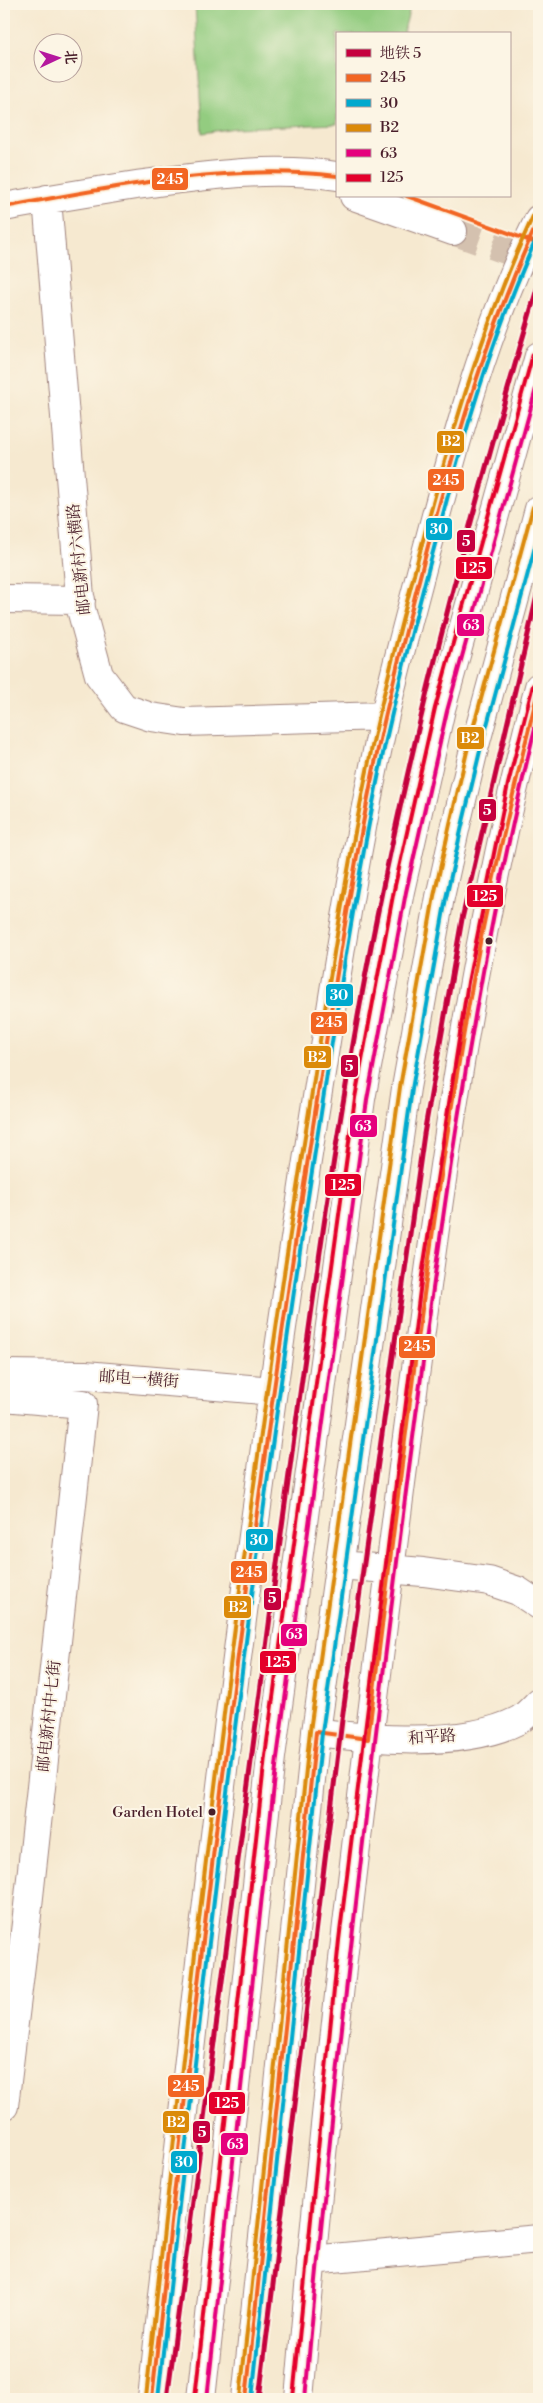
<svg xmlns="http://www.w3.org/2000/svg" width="543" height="2403" font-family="'Libre Bodoni','Noto Serif SC',serif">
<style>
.green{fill:#93cc80;stroke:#6e7656}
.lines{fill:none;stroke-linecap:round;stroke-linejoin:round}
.minor-tunnel{stroke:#d4c1af;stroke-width:28;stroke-dasharray:28 14;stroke-linecap:butt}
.minor-casing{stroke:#a0847e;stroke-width:30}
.highway-casing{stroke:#a0847e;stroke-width:30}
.minor{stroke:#fff;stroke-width:28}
.highway{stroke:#fff;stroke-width:28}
.bus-1-casing{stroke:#fcf5e5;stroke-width:8}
.bus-2-casing{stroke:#fcf5e5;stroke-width:8}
.bus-3-casing{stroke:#fcf5e5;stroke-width:8}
.bus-4-casing{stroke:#fcf5e5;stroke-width:8}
.bus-5-casing{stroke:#fcf5e5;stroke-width:8}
.bus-1{stroke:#f26522;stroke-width:4}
.bus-2{stroke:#00a9ce;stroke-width:4}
.bus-3{stroke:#db8a09;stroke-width:4}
.bus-4{stroke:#e5007d;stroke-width:4}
.bus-5{stroke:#e4002b;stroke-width:4}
.metro-1-casing{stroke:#fcf5e5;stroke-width:9}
.metro-1{stroke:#c5003e;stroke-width:5}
.bus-dot{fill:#4a1f2b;stroke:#fcf5e5;stroke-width:2}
.labels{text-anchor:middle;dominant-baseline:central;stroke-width:4;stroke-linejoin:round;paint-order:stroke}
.bus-label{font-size:15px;fill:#4a1f2b;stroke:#fcf5e5;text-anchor:end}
.street-label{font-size:16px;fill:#4a1f2b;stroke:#fcf5e5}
.line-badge{stroke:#fcf5e5;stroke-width:2}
.badge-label{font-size:14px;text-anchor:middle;font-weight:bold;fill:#fff}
</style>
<rect width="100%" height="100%" fill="#fcf5e5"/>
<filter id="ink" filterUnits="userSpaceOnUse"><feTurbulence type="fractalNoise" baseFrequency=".02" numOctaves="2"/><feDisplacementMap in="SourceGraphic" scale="10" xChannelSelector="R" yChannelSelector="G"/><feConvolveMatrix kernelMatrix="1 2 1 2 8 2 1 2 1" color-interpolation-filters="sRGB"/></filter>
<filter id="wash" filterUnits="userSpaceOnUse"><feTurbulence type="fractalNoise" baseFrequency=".0096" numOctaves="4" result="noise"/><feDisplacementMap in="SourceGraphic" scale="20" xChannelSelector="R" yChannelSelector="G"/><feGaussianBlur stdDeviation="1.12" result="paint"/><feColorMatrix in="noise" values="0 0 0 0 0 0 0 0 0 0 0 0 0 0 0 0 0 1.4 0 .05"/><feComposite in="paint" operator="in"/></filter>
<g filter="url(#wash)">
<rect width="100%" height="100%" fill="#f6e9d0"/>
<path class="green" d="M195 4H411L403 34H337V124L235 128 202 133Z"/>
</g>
<g filter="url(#ink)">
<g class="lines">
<path class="minor-tunnel" d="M453 231 539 262"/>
<defs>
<path id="minor" d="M354 196 453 231
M47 199 81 609 99 675 124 708 151 717 184 722 384 716
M4 207C48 199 91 192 136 185 202 176 270 166 337 176
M4 599 81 600
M4 1374 85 1375 273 1391
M4 1397 83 1404 27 1915 4 2106
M339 1565 423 1572 489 1581 518 1591 539 1605
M316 1732C374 1740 465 1748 519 1720 526 1716 533 1708 539 1702
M311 2260 539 2239
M152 2399C199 1952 251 1504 323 1060 341 946 359 832 384 719 396 665 411 611 425 557 455 443 486 325 539 219
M299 2399C325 2093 362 1788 401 1483 436 1216 469 947 539 687"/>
<path id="highway" d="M201 2399 271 1757 361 1099 400 891 441 709 539 356
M246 2399 316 1732 406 1088 440 897 456 825 474 749 539 509"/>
</defs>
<use href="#minor" class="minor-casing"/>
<use href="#highway" class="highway-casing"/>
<use href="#minor" class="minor"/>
<use href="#highway" class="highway"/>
<defs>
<path id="bus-1" d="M407 196 539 244
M4 207C113 187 226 163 337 176
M152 2399C197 1974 247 1549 313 1126 332 1004 350 883 375 763 390 690 409 618 428 546 458 434 490 324 539 219
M246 2399 316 1732 368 1739C401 1475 430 1210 479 948 496 860 518 774 539 687"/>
<path id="bus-2" d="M158 2399C204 1969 254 1540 321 1113 339 996 357 879 381 763 396 691 415 619 434 548 462 441 492 334 539 233
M252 2399 322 1733 412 1089 446 898 462 826 480 751 539 532"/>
<path id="bus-3" d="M146 2398C191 1972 240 1547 307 1124 326 1003 344 881 369 761 384 688 403 616 422 544 452 431 484 322 533 216
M240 2398 310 1731 400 1087 434 896 450 824 468 747 533 507"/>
<path id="bus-4" d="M207 2399 277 1758 367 1100 406 892 447 711 539 378
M305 2399C331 2106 365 1814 402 1522 437 1250 472 978 539 712"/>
<path id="bus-5" d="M195 2398 265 1756 355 1098 394 890 435 708 533 354
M293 2398 339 1940 421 1282 468 982 508 784 533 685"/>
</defs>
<use href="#bus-1" class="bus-1-casing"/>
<use href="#bus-2" class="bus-2-casing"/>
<use href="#bus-3" class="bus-3-casing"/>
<use href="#bus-4" class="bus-4-casing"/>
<use href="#bus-5" class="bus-5-casing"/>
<use href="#bus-1" class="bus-1"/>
<use href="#bus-2" class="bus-2"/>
<use href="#bus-3" class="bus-3"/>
<use href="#bus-4" class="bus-4"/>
<use href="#bus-5" class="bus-5"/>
<defs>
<path id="metro-1" d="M167 2399C204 2113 241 1827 280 1541 308 1334 335 1126 376 921 419 705 477 493 539 282
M259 2399 342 1720 424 1134 462 919 539 587"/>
</defs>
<use href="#metro-1" class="metro-1-casing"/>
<use href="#metro-1" class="metro-1"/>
</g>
</g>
<g class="bus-dot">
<circle cx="489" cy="941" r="4.5"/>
<circle cx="212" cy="1812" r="4.5"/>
</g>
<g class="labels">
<g class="bus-label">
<text x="203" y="1812">Garden Hotel</text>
</g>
<g class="street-label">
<text transform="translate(79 559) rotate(-96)">邮电新村六横路</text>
<text transform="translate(139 1379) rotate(4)">邮电一横街</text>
<text transform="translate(49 1716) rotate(-84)">邮电新村中七街</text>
<text transform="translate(432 1737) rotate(-4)">和平路</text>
</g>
</g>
<g class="line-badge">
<rect x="151" y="167" width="38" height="24" rx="5" fill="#f26522"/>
<rect x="436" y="430" width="29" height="24" rx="5" fill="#db8a09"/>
<rect x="427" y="468" width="38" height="24" rx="5" fill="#f26522"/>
<rect x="425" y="517" width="28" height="24" rx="5" fill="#00a9ce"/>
<rect x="456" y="529" width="20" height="24" rx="5" fill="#c5003e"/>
<rect x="455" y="556" width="38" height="24" rx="5" fill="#e4002b"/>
<rect x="456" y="613" width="29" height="24" rx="5" fill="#e5007d"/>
<rect x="456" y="726" width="29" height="24" rx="5" fill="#db8a09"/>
<rect x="478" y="798" width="19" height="24" rx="5" fill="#c5003e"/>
<rect x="466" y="884" width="38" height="24" rx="5" fill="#e4002b"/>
<rect x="325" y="983" width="29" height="24" rx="5" fill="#00a9ce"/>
<rect x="310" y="1011" width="38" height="24" rx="5" fill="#f26522"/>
<rect x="303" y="1045" width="29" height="24" rx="5" fill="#db8a09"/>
<rect x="340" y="1054" width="19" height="24" rx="5" fill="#c5003e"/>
<rect x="349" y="1114" width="29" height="24" rx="5" fill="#e5007d"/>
<rect x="324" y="1173" width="38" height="24" rx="5" fill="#e4002b"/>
<rect x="398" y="1335" width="38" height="24" rx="5" fill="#f26522"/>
<rect x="245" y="1528" width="29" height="24" rx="5" fill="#00a9ce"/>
<rect x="230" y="1560" width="38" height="24" rx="5" fill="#f26522"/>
<rect x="263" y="1587" width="19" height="24" rx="5" fill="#c5003e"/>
<rect x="223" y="1595" width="29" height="24" rx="5" fill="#db8a09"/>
<rect x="280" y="1623" width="28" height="24" rx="5" fill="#e5007d"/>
<rect x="259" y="1650" width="38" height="24" rx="5" fill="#e4002b"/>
<rect x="167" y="2074" width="38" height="24" rx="5" fill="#f26522"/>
<rect x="208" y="2091" width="38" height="24" rx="5" fill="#e4002b"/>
<rect x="162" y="2110" width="28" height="24" rx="5" fill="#db8a09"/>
<rect x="192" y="2120" width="19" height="24" rx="5" fill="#c5003e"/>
<rect x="220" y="2132" width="29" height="24" rx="5" fill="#e5007d"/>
<rect x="170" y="2150" width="28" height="24" rx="5" fill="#00a9ce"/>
</g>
<g class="badge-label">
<text x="170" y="184">245</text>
<text x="451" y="446">B2</text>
<text x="446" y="485">245</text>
<text x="439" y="534">30</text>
<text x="466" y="546">5</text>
<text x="474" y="573">125</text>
<text x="471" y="630">63</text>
<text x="470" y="743">B2</text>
<text x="487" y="815">5</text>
<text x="485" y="901">125</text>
<text x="339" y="1000">30</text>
<text x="329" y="1027">245</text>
<text x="317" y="1062">B2</text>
<text x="349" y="1071">5</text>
<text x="363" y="1131">63</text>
<text x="343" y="1190">125</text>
<text x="417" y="1351">245</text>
<text x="259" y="1545">30</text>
<text x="249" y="1577">245</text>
<text x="272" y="1603">5</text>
<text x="238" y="1612">B2</text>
<text x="294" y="1639">63</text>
<text x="278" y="1667">125</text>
<text x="186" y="2091">245</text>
<text x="227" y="2108">125</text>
<text x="176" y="2127">B2</text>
<text x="202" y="2137">5</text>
<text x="235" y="2149">63</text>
<text x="184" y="2167">30</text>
</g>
<rect width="543" height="2403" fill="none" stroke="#fcf5e5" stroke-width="20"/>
<rect x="336" y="32" width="175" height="165" fill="#fcf5e5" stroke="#b59f9b"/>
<rect x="346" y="49" width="25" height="8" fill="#c5003e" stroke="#b59f9b"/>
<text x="380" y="58" font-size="15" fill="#4a1f2b">地铁 5</text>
<rect x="346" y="74" width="25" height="8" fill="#f26522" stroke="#b59f9b"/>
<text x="380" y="82" font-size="15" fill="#4a1f2b">245</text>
<rect x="346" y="99" width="25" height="8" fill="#00a9ce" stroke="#b59f9b"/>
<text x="380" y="108" font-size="15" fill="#4a1f2b">30</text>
<rect x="346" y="124" width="25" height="8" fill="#db8a09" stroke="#b59f9b"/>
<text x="380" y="132" font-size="15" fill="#4a1f2b">B2</text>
<rect x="346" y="149" width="25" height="8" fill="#e5007d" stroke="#b59f9b"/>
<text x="380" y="158" font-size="15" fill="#4a1f2b">63</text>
<rect x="346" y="174" width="25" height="8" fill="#e4002b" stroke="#b59f9b"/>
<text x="380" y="182" font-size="15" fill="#4a1f2b">125</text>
<g transform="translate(58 58) rotate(86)"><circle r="24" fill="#fcf5e5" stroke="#b59f9b"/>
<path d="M0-4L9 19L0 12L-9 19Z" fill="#b5179e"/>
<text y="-8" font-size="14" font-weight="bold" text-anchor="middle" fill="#4a1f2b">北</text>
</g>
</svg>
